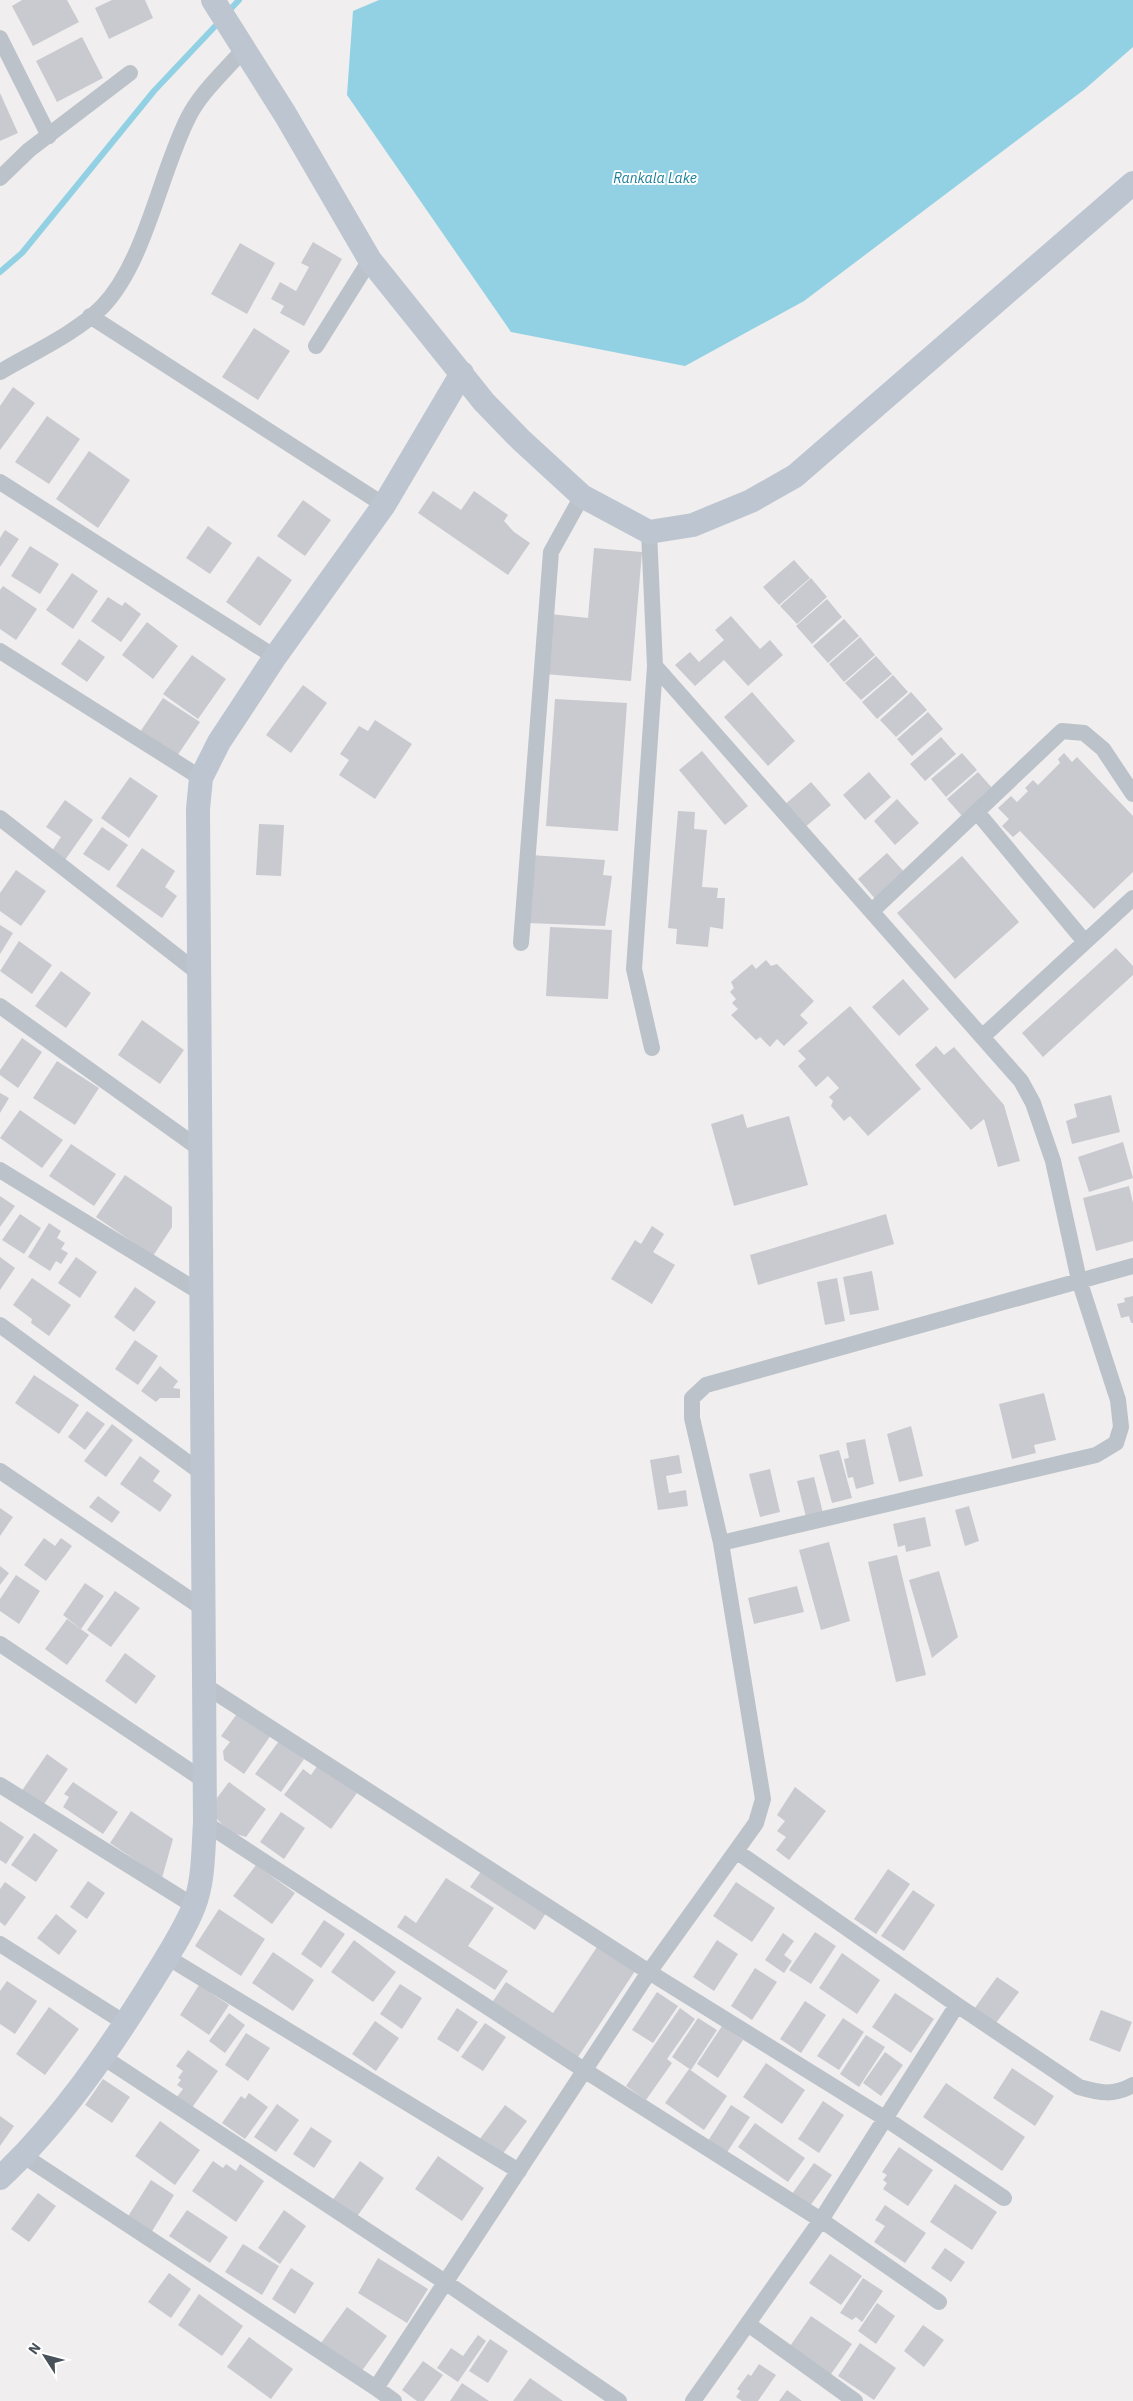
<svg xmlns="http://www.w3.org/2000/svg" width="1133" height="2401" font-family="'IBM Plex Sans',sans-serif">
<style>
.water{fill:#91d1e3}
.lines{fill:none;stroke-linecap:round;stroke-linejoin:round}
.stream{stroke:#91d1e3;stroke-width:6}
.building{fill:#c9cad0}
.street{stroke:#bbc2c9;stroke-width:16}
.secondary{stroke:#bdc6d0;stroke-width:24}
.labels{text-anchor:middle;dominant-baseline:central;stroke-width:4;stroke-linejoin:round;paint-order:stroke}
.water-label{font-size:14px;font-style:italic;fill:#1a7e9a;stroke:#fff}
</style>
<rect width="100%" height="100%" fill="#f0eeee"/>
<path class="water" d="M379 0H1133V47L1085 89 804 301 685 366 511 332 347 95 353 11Z"/>
<g class="lines">
<path class="stream" d="M226 14 239 0
M0 272 22 253 154 91 220 21"/>
</g>
<path class="building" d="M22 0H67L79 22 33 46 12 6Z
M112 0H145L153 18 109 39 95 8Z
M82 37 103 78 57 102 36 61Z
M0 93 18 133 0 141Z
M313 242 342 259 304 326 280 313 284 306 271 299 280 282 296 291 309 267 301 263Z
M240 243 275 263 247 314 211 294Z
M254 328 290 351 258 400 222 377Z
M13 387 35 403 0 450V406Z
M47 416 80 439 49 484 15 462Z
M89 451 130 480 98 528 56 499Z
M433 491 461 510 474 491 508 515 504 521 514 532 530 543 508 575 418 513Z
M303 500 331 520 305 556 277 536Z
M208 526 232 543 210 574 186 558Z
M5 530 19 539 0 567V538Z
M30 546 59 564 40 594 11 576Z
M594 548 642 552 631 681 544 674 550 614 588 618Z
M258 556 292 580 260 626 226 602Z
M794 560 810 578 779 605 763 587Z
M72 573 98 591 73 629 46 610Z
M811 578 827 597 797 624 780 606Z
M3 586 37 609 16 640 0 629V590Z
M108 597 122 606 125 602 141 614 121 642 91 621Z
M827 599 842 617 812 644 796 626Z
M731 616 760 649 770 640 783 655 748 686 724 660 695 686 675 665 690 652 699 662 724 640 715 630Z
M844 619 859 636 828 663 813 646Z
M147 622 178 646 153 679 122 655Z
M860 637 875 655 844 682 829 664Z
M79 639 105 657 87 682 61 664Z
M192 655 226 679 198 719 163 694Z
M876 656 892 674 861 700 845 683Z
M893 675 908 692 877 719 862 702Z
M303 685 327 703 291 753 266 735Z
M752 692 795 741 768 766 724 717Z
M911 692 927 710 896 737 880 720Z
M163 698 200 722 175 759 138 735Z
M555 699 627 703 618 831 546 826Z
M928 712 943 729 912 756 897 739Z
M375 720 412 744 375 799 339 775 349 760 340 754 359 726 368 731Z
M941 737 956 754 925 781 910 764Z
M702 751 748 806 725 825 679 770Z
M962 753 977 770 946 797 931 779Z
M1064 753 1072 762 1077 757 1133 816V872L1094 909 1020 831 1013 837 1002 826 1009 819 998 808 1011 796 1017 802 1028 791 1025 788 1033 780 1038 785 1060 763 1058 759Z
M869 772 891 797 865 820 843 795Z
M978 772 993 789 962 816 947 799Z
M130 777 158 796 129 838 101 818Z
M811 782 831 805 803 829 783 806Z
M897 799 919 823 895 845 874 821Z
M65 800 93 820 65 860 52 851 61 837 46 827Z
M678 811 695 812 694 829 707 830 702 887 718 888 717 898H725L723 929 710 927 708 947 676 944 677 929 668 928Z
M259 824 284 825 281 876 256 875Z
M102 827 128 845 109 871 83 854Z
M142 848 175 871 165 887 177 896 162 918 116 886Z
M887 853 907 875 877 901 858 879Z
M531 855 605 860 603 875 612 876 605 926 527 923Z
M962 856 1019 922 955 979 897 913Z
M16 870 46 891 21 926 0 911V893Z
M0 925 13 933 0 954Z
M550 927 612 930 608 999 546 996Z
M19 941 52 965 32 994 0 971Z
M1116 948 1133 966V975L1043 1057 1022 1033Z
M766 960 771 966 777 964 814 1001 800 1015 808 1023 784 1046 777 1039 770 1047 760 1037 756 1040 731 1015 738 1009 732 1003 736 999 730 992 734 988 731 982 752 964 756 969Z
M61 971 91 993 66 1028 35 1006Z
M903 979 929 1009 899 1036 872 1007Z
M850 1006 921 1089 868 1136 850 1116 844 1121 831 1106 833 1101 829 1097 839 1088 828 1076 816 1087 798 1066 806 1059 798 1051Z
M142 1020 184 1050 160 1084 118 1055Z
M22 1038 42 1052 18 1088 0 1075V1070Z
M936 1046 944 1055 954 1047 1004 1105 1020 1161 998 1167 984 1119 971 1130 915 1065Z
M57 1061 99 1088 75 1125 33 1098Z
M0 1093 9 1098 0 1113Z
M1111 1095 1120 1132 1072 1144 1066 1121 1077 1117 1074 1104Z
M20 1110 63 1140 42 1168 0 1138Z
M743 1114 747 1128 789 1116 808 1185 734 1206 711 1124Z
M1123 1142 1133 1178 1089 1192 1078 1157Z
M71 1144 116 1174 94 1206 49 1176Z
M125 1175 172 1207V1227L153 1256 96 1217Z
M1129 1186 1133 1203V1241L1096 1251 1083 1198Z
M0 1196 15 1206 0 1227Z
M20 1214 41 1228 24 1254 2 1240Z
M886 1214 894 1244 758 1285 750 1255Z
M49 1223 61 1231 57 1238 65 1243 61 1249 68 1253 61 1264 56 1261 50 1271 28 1257Z
M652 1226 664 1234 653 1252 675 1265 652 1304 611 1279 635 1240 641 1244Z
M0 1257 15 1268 0 1290Z
M76 1257 97 1272 80 1298 58 1283Z
M872 1271 879 1310 850 1315 843 1277Z
M32 1278 71 1305 49 1336 31 1323 32 1319 13 1305Z
M837 1278 845 1321 825 1325 817 1282Z
M135 1287 156 1302 134 1332 114 1317Z
M1133 1296V1323H1131L1129 1316 1121 1318 1117 1304 1125 1302 1124 1298Z
M135 1340 158 1356 138 1385 115 1369Z
M160 1366 178 1381 173 1388 180 1389V1398H160L156 1402 141 1391Z
M34 1375 79 1405 59 1434 15 1403Z
M1044 1393 1056 1440 1034 1445 1036 1453 1012 1459 999 1404Z
M87 1411 105 1424 85 1450 68 1437Z
M112 1424 133 1440 106 1477 84 1461Z
M911 1426 923 1476 899 1482 887 1434Z
M865 1439 874 1484 856 1489 853 1477 848 1478 844 1459 849 1458 846 1443Z
M839 1450 852 1498 832 1503 819 1455Z
M679 1455 682 1473 666 1476 669 1493 686 1490 688 1506 658 1510 650 1460Z
M140 1456 160 1471 153 1481 172 1495 160 1512 120 1484Z
M770 1469 780 1512 760 1517 749 1474Z
M814 1477 823 1513 806 1517 797 1481Z
M98 1496 120 1512 112 1523 89 1507Z
M969 1506 979 1541 965 1546 955 1510Z
M0 1508 13 1517 0 1536Z
M925 1517 931 1546 906 1552 905 1545 898 1547 893 1524Z
M44 1538 55 1546 61 1538 72 1546 46 1581 24 1565Z
M829 1542 850 1621 821 1630 799 1550Z
M897 1555 926 1675 896 1682 868 1562Z
M0 1566 9 1573 0 1585Z
M939 1571 958 1637 932 1658 909 1580Z
M16 1575 40 1591 19 1624 0 1611V1599Z
M85 1583 104 1596 81 1629 63 1615Z
M797 1586 804 1612 754 1624 748 1598Z
M115 1591 140 1608 111 1647 87 1630Z
M67 1619 89 1635 67 1665 45 1649Z
M125 1653 156 1676 136 1704 105 1681Z
M239 1711 271 1735 244 1774 224 1760 223 1751 230 1742 221 1736Z
M279 1741 304 1759 281 1792 255 1774Z
M47 1754 68 1769 42 1807 21 1792Z
M318 1765 357 1793 331 1829 284 1795 303 1769 311 1775Z
M73 1782 118 1812 103 1834 63 1807 69 1797 64 1794Z
M229 1782 266 1809 246 1837 229 1832 217 1819 214 1811 217 1798Z
M795 1787 826 1811 789 1860 776 1850 786 1837 777 1831 785 1821 777 1815Z
M131 1811 173 1839 162 1878 110 1843Z
M281 1812 305 1828 284 1859 260 1842Z
M0 1821 24 1837 6 1864 0 1860Z
M34 1833 58 1850 36 1882 11 1865Z
M256 1865 295 1893 272 1924 233 1896Z
M888 1869 910 1884 876 1934 854 1919Z
M482 1870 546 1913 535 1930 470 1887Z
M446 1878 494 1908 468 1946 508 1971 495 1990 397 1927 405 1915 416 1923Z
M88 1881 105 1893 87 1919 70 1907Z
M5 1882 26 1897 5 1926 0 1922V1889Z
M736 1882 775 1908 752 1942 713 1916Z
M913 1890 935 1905 904 1951 881 1936Z
M219 1909 265 1939 241 1976 195 1946Z
M56 1914 77 1931 59 1955 37 1938Z
M324 1920 345 1934 321 1968 301 1954Z
M815 1932 836 1946 811 1984 789 1970Z
M783 1933 794 1941 784 1955 792 1961 784 1973 765 1960Z
M354 1940 396 1972 373 2002 331 1972Z
M717 1940 738 1954 714 1991 693 1977Z
M597 1947 635 1971 576 2060 491 2004 506 1982 553 2013Z
M273 1952 314 1980 293 2011 252 1983Z
M842 1953 880 1980 857 2014 819 1988Z
M755 1968 777 1982 752 2020 731 2006Z
M997 1977 1019 1992 993 2027 972 2012Z
M7 1981 37 2001 15 2034 0 2024V1991Z
M400 1984 422 1998 402 2029 380 2014Z
M199 1985 229 2005 209 2035 180 2015Z
M657 1992 678 2006 653 2043 632 2030Z
M895 1993 934 2019 911 2053 872 2027Z
M805 2001 826 2015 801 2053 780 2039Z
M49 2007 79 2029 45 2075 16 2054Z
M457 2008 478 2022 458 2052 437 2039Z
M680 2008 695 2019 667 2059 672 2063 646 2100 626 2086Z
M1101 2010 1132 2022 1120 2052 1089 2040Z
M229 2013 245 2025 225 2053 209 2041Z
M698 2018 717 2030 691 2070 672 2057Z
M843 2018 864 2032 839 2070 817 2056Z
M375 2021 399 2038 376 2071 352 2054Z
M485 2023 506 2037 483 2071 461 2057Z
M722 2026 743 2040 718 2078 697 2064Z
M246 2033 270 2048 248 2081 225 2065Z
M866 2035 885 2047 859 2087 840 2074Z
M188 2050 218 2071 191 2109 176 2098 183 2089 177 2085 181 2080 178 2078 183 2071 176 2066Z
M885 2052 903 2065 881 2096 863 2083Z
M766 2063 805 2090 782 2124 743 2097Z
M1012 2068 1054 2096 1035 2126 993 2098Z
M689 2069 727 2096 704 2130 665 2103Z
M103 2079 130 2097 112 2123 85 2105Z
M946 2083 1025 2137 1002 2171 923 2117Z
M249 2093 268 2107 245 2139 222 2123 241 2096 245 2099Z
M823 2101 844 2115 819 2153 798 2139Z
M277 2104 299 2120 276 2152 254 2137Z
M505 2105 527 2121 501 2156 479 2140Z
M731 2105 750 2117 724 2157 706 2144Z
M0 2116 14 2126 0 2146Z
M160 2121 200 2150 175 2185 135 2156Z
M755 2123 805 2158 788 2182 738 2147Z
M311 2127 332 2141 314 2168 293 2154Z
M899 2147 933 2170 908 2206 883 2189 887 2183 883 2180 887 2175 882 2172Z
M438 2156 484 2188 462 2221 415 2189Z
M213 2161 223 2168 226 2164 236 2171 240 2164 264 2181 236 2222 192 2191Z
M360 2161 384 2178 356 2218 332 2201Z
M814 2163 832 2175 810 2206 792 2194Z
M151 2180 174 2195 151 2233 127 2218Z
M955 2184 997 2212 972 2250 930 2222Z
M38 2193 56 2206 29 2242 11 2229Z
M885 2205 926 2233 905 2263 874 2242 885 2226 875 2220Z
M187 2210 228 2237 210 2263 169 2236Z
M284 2210 306 2226 280 2264 258 2248Z
M243 2244 279 2266 262 2295 225 2272Z
M945 2248 965 2262 951 2282 931 2268Z
M830 2254 862 2276 841 2305 809 2283Z
M378 2258 428 2289 407 2323 358 2293Z
M291 2268 314 2283 295 2314 272 2299Z
M169 2273 191 2289 171 2318 148 2302Z
M863 2278 883 2291 862 2322 856 2317 852 2320 840 2313Z
M199 2294 243 2326 222 2356 178 2325Z
M877 2303 895 2316 876 2344 858 2331Z
M347 2307 387 2336 361 2372 321 2343Z
M811 2316 852 2344 829 2377 788 2349Z
M923 2325 944 2340 924 2367 904 2351Z
M478 2335 486 2341 458 2382 437 2368 451 2348 463 2356Z
M249 2337 293 2369 271 2399 227 2367Z
M490 2339 508 2351 488 2383 469 2371Z
M860 2343 896 2368 874 2400 838 2376Z
M423 2361 443 2375 424 2401H417L402 2390Z
M759 2364 776 2375 758 2401H742L736 2397 740 2391 737 2389 748 2374 751 2376Z
M530 2378 563 2401H513Z
M462 2383 489 2401H450Z
M787 2390 802 2401H779Z"/>
<g class="lines">
<path class="street" d="M0 38 49 136
M0 178 29 150 130 73
M90 316 384 505
M316 346 370 260
M0 372C32 353 76 333 102 307 145 263 160 173 188 118 200 93 225 71 243 50
M0 482 275 657
M649 532 655 666 634 969 652 1048
M0 651 201 778
M655 666 1021 1081 1033 1103 1053 1161 1079 1280 1118 1400 1121 1427 1116 1443 1096 1455 721 1543
M977 812 1085 942
M0 818 201 975
M872 911 1062 731 1084 733 1103 749 1133 794
M521 943 551 552 582 496
M0 1006 200 1149
M982 1037 1133 898
M0 1170 201 1293
M0 1325 202 1473
M0 1471 204 1609
M0 1644 205 1781
M0 1785 194 1906
M205 1823 584 2070 821 2220 693 2401
M736 1851 756 1823 763 1799 721 1543 692 1418V1398L706 1385 1133 1266
M0 1944 125 2023
M167 1957 519 2171
M103 2057 445 2282 619 2401
M24 2156 376 2388 649 1972 204 1685
M1004 2198 886 2119 649 1972 736 1851 957 2005 1079 2087C1100 2093 1113 2096 1133 2085
M939 2302 821 2220 957 2005
M748 2324 855 2401
M376 2388 394 2401"/>
<path class="secondary" d="M213 0 285 114 370 260 484 402 521 440 582 496 649 532 693 525 751 501 795 476 1133 183
M0 2178C58 2124 107 2053 149 1986 164 1961 183 1934 194 1906 204 1880 203 1850 205 1823L198 809 201 778 219 742 275 657 384 505 462 373"/>
</g>
<g class="labels">
<g class="water-label">
<text x="655" y="178">Rankala Lake</text>
</g>
</g>
<g transform="translate(45 2356) rotate(306)" stroke="#ffffff" stroke-width="4" paint-order="stroke">
<path d="M0-4L9 19L0 12L-9 19Z" fill="#485159"/>
<text y="-8" font-size="14" font-weight="bold" text-anchor="middle" fill="#485159">N</text>
</g>
</svg>
